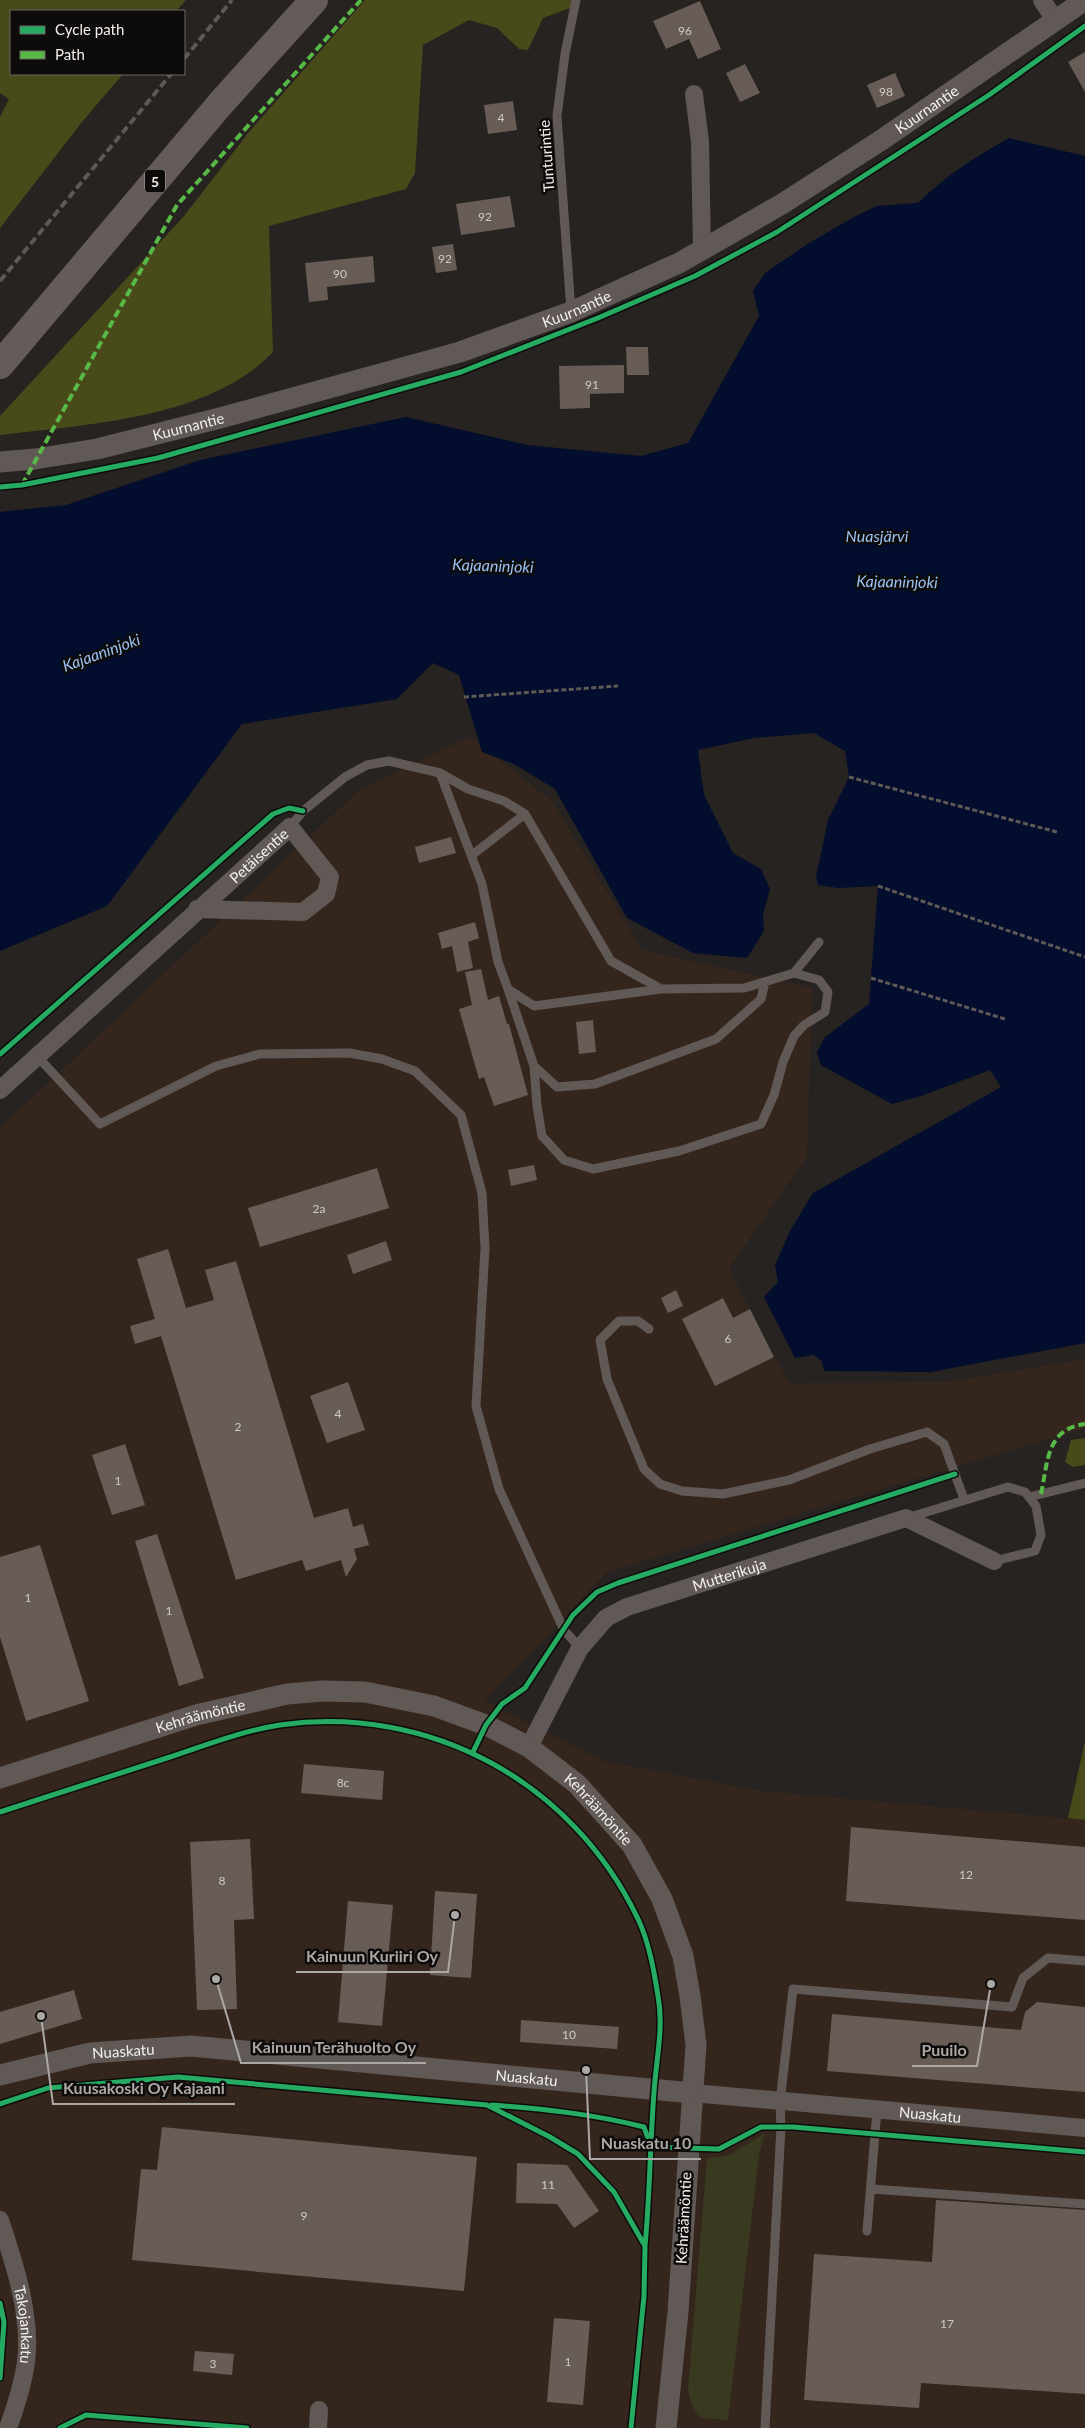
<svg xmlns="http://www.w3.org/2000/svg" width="1085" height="2428" font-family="Lato,sans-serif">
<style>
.industrial{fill:#35261d}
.green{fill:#38391e}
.forest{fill:#494a19}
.water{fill:#030d2d}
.building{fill:#685d56}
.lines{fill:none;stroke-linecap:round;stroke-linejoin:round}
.path{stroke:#5f5957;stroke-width:3;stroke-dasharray:5 2.5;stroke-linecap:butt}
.service{stroke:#615956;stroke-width:9}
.minor{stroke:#615956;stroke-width:18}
.tertiary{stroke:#615956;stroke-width:21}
.trunk{stroke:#655c59;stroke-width:28}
.rail{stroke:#5d5957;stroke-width:4;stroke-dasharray:8 4;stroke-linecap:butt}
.quiet{stroke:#58b947;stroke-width:4;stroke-dasharray:8 4;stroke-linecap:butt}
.cycleway-casing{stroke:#0e0c0b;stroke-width:8}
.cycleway{stroke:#26ab63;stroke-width:5}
.labels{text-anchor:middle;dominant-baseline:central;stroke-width:5;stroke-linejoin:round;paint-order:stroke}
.number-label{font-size:12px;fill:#d0cbc8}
.shield{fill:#0e0c0b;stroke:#aeacaa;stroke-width:1}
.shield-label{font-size:14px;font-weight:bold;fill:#f3f0ee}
.street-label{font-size:15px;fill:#f3f0ee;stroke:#0e0c0b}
.water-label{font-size:16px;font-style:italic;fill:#9ac0f4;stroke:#0e0c0b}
.leader{fill:none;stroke:#aba8a6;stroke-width:2}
.callout-dot{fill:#aba8a6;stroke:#0e0c0b;stroke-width:2}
.callout-label{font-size:16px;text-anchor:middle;font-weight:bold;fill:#aba8a6;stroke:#0e0c0b;stroke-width:5;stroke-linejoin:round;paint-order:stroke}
</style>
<rect width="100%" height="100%" fill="#262321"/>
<path class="industrial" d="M470 737 552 801 642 950 812 988 807 1157 729 1268 774 1357 790 1383 946 1382 1085 1359V1428L607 1572 485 1701 603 1761 761 1791 1085 1820V2428H25L0 2424V1128L359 790Z"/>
<path class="green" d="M765 2133 759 2155 728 2420 701 2418 692 2406 688 2390 707 2158 728 2156Z"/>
<path class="forest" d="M0 0H186L176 11H11V74H123L82 122 0 228V117L9 99 0 93Z
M365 0H575L573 7 543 18 528 50 519 49 497 28 469 20 423 45 415 173 406 189 269 226 273 352C209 419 87 424 0 435V416L184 216 249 132Z
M1085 1438V1465L1073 1467 1065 1462 1071 1440Z
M1085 1741V1820L1068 1818Z"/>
<path class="water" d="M1009 138 1085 156V1343L931 1372 824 1371 822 1361 813 1355 795 1358 764 1297 778 1282 775 1265 790 1231 813 1193 1001 1087 990 1070 921 1096 892 1104 821 1065 817 1053 824 1038 869 1004 878 886 838 888 818 885 816 877 828 820 849 777 845 751 814 733 754 738 698 750 704 795 733 853 761 869 770 889 763 914 764 931 747 958 693 953 627 918 555 789 514 764 482 752 459 675 433 663 397 699 242 724 107 906 0 951V512L66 505 200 460 406 417 527 445 641 456 688 443 759 316 753 291 765 273 809 243 856 216 877 206 918 203C945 176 975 157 1009 138Z"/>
<path class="building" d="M700 1 721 49 698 59 689 39 666 49 653 21Z
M1085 52V92L1068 62Z
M745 64 760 93 740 102 726 73Z
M895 73 905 96 877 108 867 85Z
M513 101 517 130 488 134 484 105Z
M510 196 515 227 461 235 456 204Z
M453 244 457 270 436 273 432 247Z
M373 256 375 282 327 287 328 300 309 302 305 263Z
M626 347H648L649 375H627Z
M624 365V393L590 394V408L560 409 559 366Z
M451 837 456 853 419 863 415 847Z
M475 922 479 938 468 942 473 968 457 972 452 946 442 949 438 933Z
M481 969 488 1000 499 996 507 1024H509L528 1095 494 1106 484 1077 479 1079 459 1009 472 1005 465 972Z
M593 1020 596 1052 579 1054 576 1022Z
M534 1165 537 1180 511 1186 508 1170Z
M377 1168 389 1208 260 1247 248 1208Z
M386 1241 392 1260 353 1274 347 1255Z
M168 1249 186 1308 214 1300 205 1270 236 1261 314 1518 348 1508 353 1527 363 1524 369 1545 354 1549 357 1559 346 1577 341 1560 306 1571 302 1560 236 1580 161 1336 135 1344 130 1326 155 1319 137 1259Z
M676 1290 683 1306 668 1313 661 1298Z
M723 1298 733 1318 750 1309 774 1357 715 1386 682 1319Z
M348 1382 365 1430 327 1443 310 1396Z
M125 1444 145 1505 112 1515 92 1455Z
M157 1534 204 1678 179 1686 135 1541Z
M40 1545 89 1701 26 1721 0 1637V1557Z
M304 1764 384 1771 382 1800 301 1793Z
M851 1827 1085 1847V1920L846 1901Z
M250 1839 254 1919 234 1920 237 2009 197 2010 190 1842Z
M435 1891 477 1894 471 1978 430 1975Z
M348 1901 393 1905 382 2026 338 2022Z
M74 1990 82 2019 0 2044V2012Z
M1037 2002 1085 2007V2092L827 2071 832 2014 1021 2030 1025 2012Z
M521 2020 619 2027 617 2049 520 2042Z
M162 2127 477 2157 464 2291 132 2260 141 2169 157 2170Z
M517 2163 567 2165 599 2211 574 2228 557 2204 516 2203Z
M936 2200 1085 2210V2394L921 2383 919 2408 804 2400 814 2254 932 2262Z
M554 2318 590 2321 583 2405 547 2402Z
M195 2351 234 2354 232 2375 193 2371Z"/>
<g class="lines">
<path class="path" d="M464 697 618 686
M849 777 1057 832
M878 886 1085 957
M871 978 1005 1019"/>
<path class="service" d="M571 311 557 116 565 54 576 0
M440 773 482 884 498 962 508 989 534 1006 661 989
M290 827 303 811 345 777 367 765 389 761 440 773 468 789 504 801 525 814 611 961 661 989 744 988 794 973 819 942
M472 855 525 814
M508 989 534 1066 557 1087 595 1084 716 1039 761 999 765 982
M37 1056 100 1124 216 1066 260 1054 349 1053 382 1059 415 1071 461 1115 482 1193 485 1248 476 1406 499 1489 564 1630 580 1648
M534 1066 537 1106 542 1136 564 1160 593 1169 679 1151 761 1124 774 1095 783 1062 794 1036 804 1025 825 1012 828 992 819 980 794 973
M649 1329 638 1321H619L600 1340 607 1379 644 1469 660 1484 682 1491 723 1494 789 1480 870 1449 927 1432 944 1444 964 1499
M1029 1497 1085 1483
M907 1518 1008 1487 1025 1492 1036 1506 1041 1535 1035 1551 994 1561
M871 2189 1085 2204
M867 2231 877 2109
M765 2428 781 2127 780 2102 793 1989 1012 2007 1023 1978 1048 1958 1085 1961"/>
<g class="minor">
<path d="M1042 0 1055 20"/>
<path d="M694 94 700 142 702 250"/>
<path id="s1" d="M0 1090 290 827 330 877 326 894 303 912 197 909"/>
<path id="s2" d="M529 1747 580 1648 606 1618 627 1607 906 1518 994 1561"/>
<path id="s3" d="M693 2093 1085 2128"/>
<path id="s4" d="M0 2220C14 2262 32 2317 26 2362 23 2384 16 2406 8 2428"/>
<path d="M318 2428 319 2410"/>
</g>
<g class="tertiary">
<path id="s5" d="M0 462 35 459 97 449 220 418 460 352 571 312 679 263 782 204 880 141 1085 0"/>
<path id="s6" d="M0 1778 196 1715 287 1694 323 1691 365 1692 434 1706 486 1725 529 1747 577 1784 632 1845 662 1899 683 1956 690 1996 696 2045 678 2312 666 2428"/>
<path id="s7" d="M0 2075 90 2053 191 2046 693 2093"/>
</g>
<path class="trunk" d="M0 365 221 103 314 0"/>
<path class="rail" d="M184 59 232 0
M0 281 171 74"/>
<path class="quiet" d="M22 485 177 205 361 0
M1041 1494C1048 1462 1046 1429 1085 1424"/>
<defs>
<path id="cycleway" d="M0 487 22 485 158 458 461 372 598 318 695 276 777 232 989 95 1085 26
M0 1054 273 814 289 808 303 811
M473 1752 486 1725 502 1704 525 1688 573 1615 597 1592 618 1583 955 1474
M0 1812C56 1794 111 1776 167 1758 204 1746 241 1731 280 1725 430 1704 573 1782 638 1919 649 1942 654 1971 658 1996 664 2028 656 2060 654 2092 650 2143 650 2195 645 2246
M0 2104 48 2088 178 2077 487 2105 550 2137 578 2154 614 2192 645 2246 644 2296 631 2428
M492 2105C544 2109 593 2114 644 2127L651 2147 719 2149 761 2127H793L1085 2152
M0 2303 4 2322 0 2378
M60 2428 86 2415 247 2428"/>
</defs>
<use href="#cycleway" class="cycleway-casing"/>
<use href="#cycleway" class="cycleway"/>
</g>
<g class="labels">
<g class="number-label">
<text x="685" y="30">96</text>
<text x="886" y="91">98</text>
<text x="501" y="117">4</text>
<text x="485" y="216">92</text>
<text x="445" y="258">92</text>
<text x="340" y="273">90</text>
<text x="592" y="384">91</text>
<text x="319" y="1208">2a</text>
<text x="728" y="1338">6</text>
<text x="338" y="1413">4</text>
<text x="238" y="1426">2</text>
<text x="118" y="1480">1</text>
<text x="28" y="1597">1</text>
<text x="169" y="1610">1</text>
<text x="343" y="1782">8c</text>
<text x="966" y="1874">12</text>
<text x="222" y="1880">8</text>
<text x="569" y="2034">10</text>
<text x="548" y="2184">11</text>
<text x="304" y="2215">9</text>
<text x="947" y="2323">17</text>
<text x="568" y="2361">1</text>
<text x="213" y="2363">3</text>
</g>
<rect class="shield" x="145" y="169.5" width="20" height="23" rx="4"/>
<g class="shield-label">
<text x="155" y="181">5</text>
</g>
<g class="street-label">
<text stroke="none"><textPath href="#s5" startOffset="1002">Kuurnantie</textPath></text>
<text transform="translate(546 156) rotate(-94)">Tunturintie</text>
<text stroke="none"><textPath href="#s5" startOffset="598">Kuurnantie</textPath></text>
<text stroke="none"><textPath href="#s5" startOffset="192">Kuurnantie</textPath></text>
<text stroke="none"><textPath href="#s1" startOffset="349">Petäisentie</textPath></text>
<text stroke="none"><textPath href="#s2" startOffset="282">Mutterikuja</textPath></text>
<text stroke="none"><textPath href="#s6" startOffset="210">Kehräämöntie</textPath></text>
<text stroke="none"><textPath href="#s6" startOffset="645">Kehräämöntie</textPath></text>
<text stroke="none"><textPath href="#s7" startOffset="126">Nuaskatu</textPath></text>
<text stroke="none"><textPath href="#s7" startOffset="531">Nuaskatu</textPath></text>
<text stroke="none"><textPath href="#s3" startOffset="238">Nuaskatu</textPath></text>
<text transform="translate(683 2218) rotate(-87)">Kehräämöntie</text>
<text stroke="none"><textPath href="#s4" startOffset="108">Takojankatu</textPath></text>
</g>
<g class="water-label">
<text x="877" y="535">Nuasjärvi</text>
<text transform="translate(493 565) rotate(2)">Kajaaninjoki</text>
<text transform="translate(897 581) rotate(1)">Kajaaninjoki</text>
<text transform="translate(101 652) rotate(-20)">Kajaaninjoki</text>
</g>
</g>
<path class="leader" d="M455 1915L448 1972H296M216 1979L241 2063H426M991 1984L977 2066H912M41 2016L53 2104H235M586 2070L590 2159H701"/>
<g class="callout-dot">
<circle cx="455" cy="1915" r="5"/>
<circle cx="216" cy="1979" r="5"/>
<circle cx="991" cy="1984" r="5"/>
<circle cx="41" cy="2016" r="5"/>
<circle cx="586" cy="2070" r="5"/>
</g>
<g class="callout-label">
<text x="372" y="1962">Kainuun Kuriiri Oy</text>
<text x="334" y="2053">Kainuun Terähuolto Oy</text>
<text x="944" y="2056">Puuilo</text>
<text x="144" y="2094">Kuusakoski Oy Kajaani</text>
<text x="646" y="2149">Nuaskatu 10</text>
</g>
<rect x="10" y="10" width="175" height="65" fill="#0e0c0b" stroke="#6a6766"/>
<rect x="20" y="26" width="25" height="8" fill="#26ab63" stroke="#6a6766"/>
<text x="55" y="35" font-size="15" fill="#f3f0ee">Cycle path</text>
<rect x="20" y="51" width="25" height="8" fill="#58b947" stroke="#6a6766"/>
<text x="55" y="60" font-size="15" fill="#f3f0ee">Path</text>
</svg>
